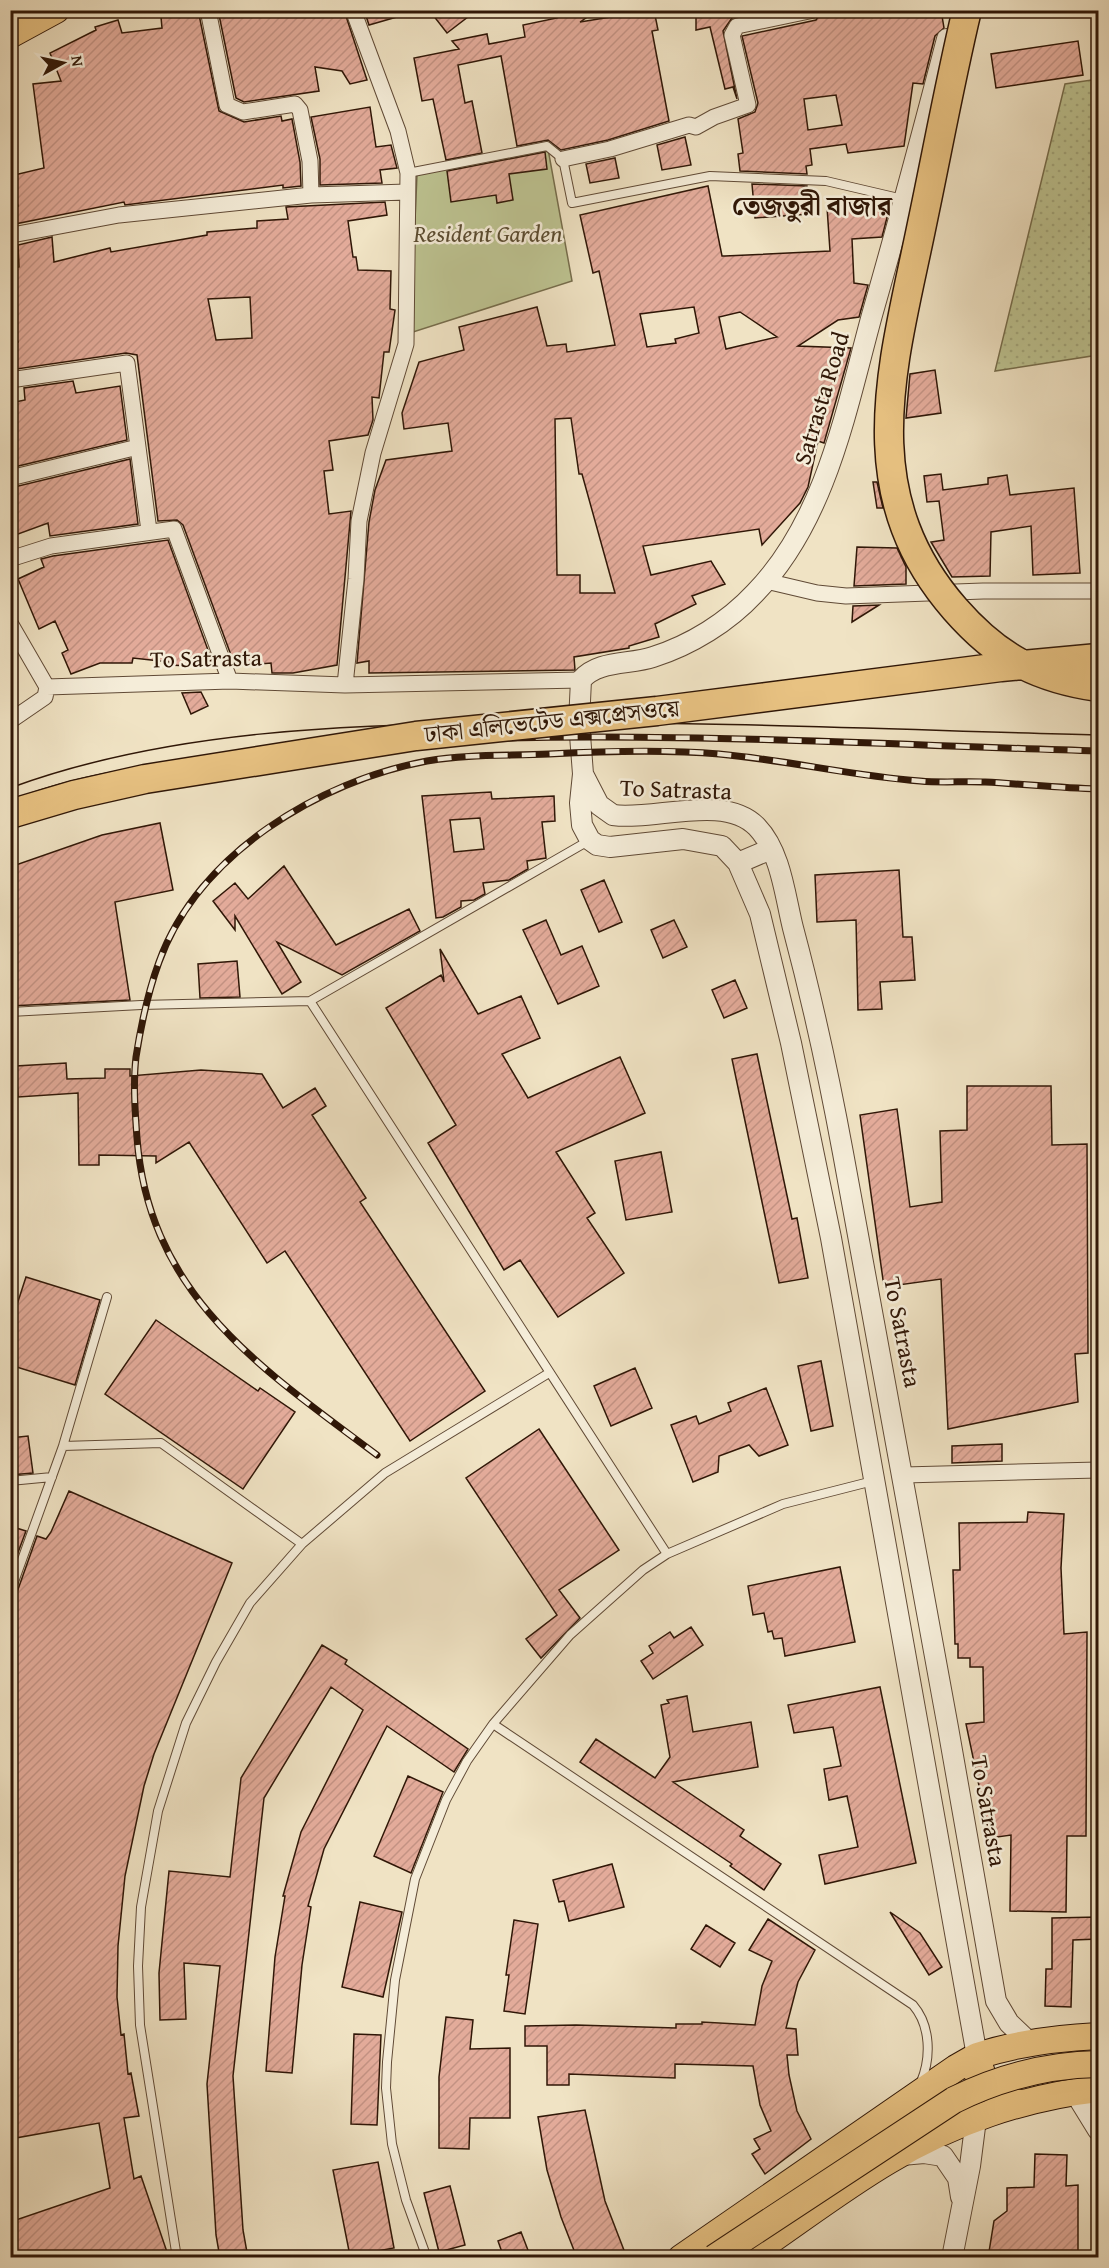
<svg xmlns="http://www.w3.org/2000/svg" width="1109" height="2268" font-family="'Gentium Book Plus','Noto Serif Bengali',serif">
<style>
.grass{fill:url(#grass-dots);stroke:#766d4c;stroke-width:1.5}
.garden{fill:#bdc391;stroke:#766d4c;stroke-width:1.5}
.building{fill:url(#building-hatch);stroke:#301707;stroke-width:1.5;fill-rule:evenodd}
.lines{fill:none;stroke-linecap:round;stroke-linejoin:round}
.service-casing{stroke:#604a36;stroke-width:10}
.minor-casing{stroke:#604a36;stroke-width:17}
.tertiary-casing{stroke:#604a36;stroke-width:22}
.primary-casing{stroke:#301707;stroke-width:28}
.trunk-casing{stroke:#301707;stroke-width:28}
.service{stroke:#f5edd9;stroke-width:8}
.minor{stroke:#f5edd9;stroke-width:15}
.tertiary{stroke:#f5edd9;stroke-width:20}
.primary{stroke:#e8c282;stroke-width:26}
.trunk{stroke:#e8c282;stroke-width:26}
.tram{stroke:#301707;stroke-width:1.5}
.rail-casing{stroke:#301707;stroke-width:7}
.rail{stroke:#f5edd9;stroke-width:4.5;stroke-dasharray:14;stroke-linecap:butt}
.primary-bridge-casing{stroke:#301707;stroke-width:28;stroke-linecap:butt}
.motorway-bridge-casing{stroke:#301707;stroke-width:31;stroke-linecap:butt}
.primary-bridge{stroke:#e8c282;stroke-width:26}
.motorway-bridge{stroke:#e8c282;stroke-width:28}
.labels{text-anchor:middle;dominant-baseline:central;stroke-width:5;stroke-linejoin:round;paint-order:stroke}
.park-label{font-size:24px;font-style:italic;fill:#5a4b30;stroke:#f5edd9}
.street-label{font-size:24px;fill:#301707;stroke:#f5edd9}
.quarter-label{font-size:27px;font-weight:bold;fill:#301707;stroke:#f5edd9}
</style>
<defs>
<pattern id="grass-dots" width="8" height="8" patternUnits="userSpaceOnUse" patternTransform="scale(1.5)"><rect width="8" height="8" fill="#bdc391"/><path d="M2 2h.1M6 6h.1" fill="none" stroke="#a3a77c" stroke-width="1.8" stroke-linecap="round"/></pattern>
<pattern id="building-hatch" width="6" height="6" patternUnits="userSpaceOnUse" patternTransform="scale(1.5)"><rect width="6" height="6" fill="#e3ab9a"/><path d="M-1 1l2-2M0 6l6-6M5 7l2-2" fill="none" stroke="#c39283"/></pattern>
</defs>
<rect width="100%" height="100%" fill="#f0e3c4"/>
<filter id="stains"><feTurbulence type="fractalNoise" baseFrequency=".00333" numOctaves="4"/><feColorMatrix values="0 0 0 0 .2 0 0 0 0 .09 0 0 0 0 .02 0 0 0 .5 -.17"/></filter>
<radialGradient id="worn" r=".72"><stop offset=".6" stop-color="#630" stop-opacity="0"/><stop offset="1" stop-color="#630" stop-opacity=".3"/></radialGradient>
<path class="grass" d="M1098 79V355L995 371 1065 84Z"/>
<path class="garden" d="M548 149 572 281 410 333 417 175Z"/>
<path class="building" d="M198 10 219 111 244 122 281 116 282 121 292 119 300 162 301 186 283 188V185L125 205 124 202 10 225V208L18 206 10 176 44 168 33 84 61 81 50 53 96 30 95 27 118 20 122 33 162 28 161 17Z
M218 10H344L367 80 350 84 342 71 315 67 319 91 244 102 236 98Z
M364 10H404V15L369 25Z
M429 10H477L447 33Z
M556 10H598L580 22 654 10 658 30 652 31 669 121 608 140 561 150 548 140 517 146 501 56 458 65 465 103 472 101 482 153 446 160 433 99 422 101 414 58 459 49 452 41 487 34 489 44 525 37 523 25 557 18Z
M696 10H764L732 18 723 31 737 99 733 87 725 89 710 27 696 30Z
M823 10H851V13L870 10H941L944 28 935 36 923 84 913 83 904 146 848 153 846 144 810 149 812 165 806 166 807 174 740 171 738 154 743 153 738 119 755 112 758 103 742 36 816 20ZM836 95 842 125 808 130 804 99Z
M1078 41 1083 75 996 88 991 54Z
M370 107 376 147 391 145 397 168 380 170 382 183 320 185V159L311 117Z
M685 137 691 165 662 170 657 145Z
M545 152 547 169 509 174 513 200 497 203 496 195 451 202 447 171Z
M615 158 619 178 590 183 586 164Z
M752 184 807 186 809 214 755 218Z
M708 186 722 256H725L830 251 827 207 891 202 882 237 852 239 854 283 868 285 859 317 838 320 798 346 851 348 824 443 818 441 808 487 800 503 762 545 759 529 643 546 651 575 711 561 725 584 692 596 696 604 655 624 659 637 629 646V648L574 657 575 670 369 673V661L357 663 369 522 375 490 386 460 452 451 448 423 404 429 402 413 419 362 464 350 459 327 537 307 547 346 566 344 567 352 615 345 599 271 593 273 580 215ZM694 307 699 333 675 339 676 343 647 347 640 314ZM740 312 777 337 726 349 719 317ZM571 418 579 474H582L615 593H580V575H557L555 419Z
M385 202 387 215 348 221 353 257H356L358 270 391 271 390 309 395 310 389 352H384L379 398 372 397 373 420 368 435 329 441 333 470 324 471 329 514 351 511 337 665 293 673H272L271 663 235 666 183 525 177 520 158 521 137 355 126 353 10 370V343L18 342 10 324V269L19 267 18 245 52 237 54 262 110 248 111 252 207 235V232L257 228V221L288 219 286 207ZM250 297 252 338 216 340 208 299Z
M935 370 941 413 906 418 910 374Z
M73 381 76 393 120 386 127 440 10 468V403L25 400 24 388Z
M130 459 138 524 50 536 48 523 10 537V488Z
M941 474 943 490 988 484V478L1007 475 1010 495 1074 488 1080 573 1033 575 1031 526 991 532 990 576 952 577 931 542 944 540 939 501 927 502 924 476Z
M873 482H877L883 508H877Z
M168 540 212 661 186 658 190 666 169 665V662L133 658 132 663H100L71 674 62 653 68 650 55 621 39 629 18 579 44 567 41 559 53 556Z
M857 547 897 548 906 567V584L854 586Z
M879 605 852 622 853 606Z
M201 692 208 706 191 714 182 693Z
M491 792 492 799 554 796 555 821 542 822 546 858 527 861 528 869 509 880 483 883 485 894 474 900 461 901V907L443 917 436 918 422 796ZM480 818 484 849 454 852 450 820Z
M160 823 173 890 115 902 130 1000 10 1006V867L102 835Z
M284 866 336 945 409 909 420 931 342 975 277 942 301 982 282 994 235 916V930L213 901 235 883 248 899Z
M899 870 903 937H912L915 980 880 982 882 1009 858 1010 856 920 817 922 815 875Z
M604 880 622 922 599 932 581 890Z
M546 920 561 955 582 946 599 986 558 1004 523 930Z
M674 920 687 947 663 958 651 930Z
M440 949 478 1014 521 996 540 1038 502 1054 528 1098 620 1057 645 1113 556 1152 595 1213 587 1218 624 1273 558 1317 520 1260 504 1270 428 1143 456 1125 386 1008 441 975 444 982Z
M237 961 240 997 200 998 198 964Z
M735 980 747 1008 724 1018 712 990Z
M757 1054 792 1219 797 1218 808 1278 779 1283 732 1059Z
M66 1063 67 1079 105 1078V1069H130V1076L201 1070 262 1074 283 1108 315 1088 326 1106 312 1115 366 1198 360 1202 485 1391 410 1441 285 1251 267 1263 189 1142 156 1163V1156L99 1155V1165H79L78 1093 18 1097 16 1066Z
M967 1086H1051L1052 1145 1087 1144 1088 1353 1075 1354 1078 1402 948 1429 941 1279 884 1287 860 1115 897 1109 910 1207 942 1202 940 1131 967 1130Z
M661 1152 672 1212 626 1220 615 1161Z
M26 1277 100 1300 75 1385 10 1365V1326Z
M156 1320 258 1391 260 1388 295 1412 243 1489 105 1394Z
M821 1361 833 1426 811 1431 798 1366Z
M635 1368 652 1408 611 1426 594 1386Z
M766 1388 788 1445 759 1456 749 1445 719 1456 718 1472 693 1482 671 1425 696 1416 699 1424 731 1411 728 1403Z
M539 1429 619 1550 559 1590 580 1618 541 1658 526 1639 557 1615 466 1478Z
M28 1436 33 1473 10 1475V1438Z
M1002 1444V1461L952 1463V1446Z
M69 1491 232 1563 154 1754 144 1786 125 1876 118 1946 117 1997 121 2035 124 2034 128 2074 131 2073 139 2116 124 2118 134 2179 141 2176 167 2252 152 2258H10V2222L110 2188 99 2123 10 2139V1599L16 1595 37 1536 46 1539 51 1532Z
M1028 1512 1064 1514 1061 1568 1064 1634 1087 1632 1086 1836H1067L1066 1912 1010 1911 1011 1835 990 1838 966 1724 984 1722 983 1667H970V1658H958V1644H955L953 1570H960L959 1523 1027 1522Z
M10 1526 26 1531 10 1574Z
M840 1567 855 1642 785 1656 782 1638 774 1639 772 1631 768 1632 764 1613 753 1615 748 1586Z
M691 1627 703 1645 653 1679 641 1661 653 1653 649 1646 670 1632 674 1638Z
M322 1645 347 1660 345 1664 468 1749 454 1772 387 1726 324 1849 308 1906 311 1907 302 1965 292 2073 266 2071 275 1957 285 1896H283L301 1832 363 1710 331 1687 264 1798 233 2076 243 2230 248 2258H220L216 2235 207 2084 220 1966 184 1963 186 2019 160 2020 159 1973 169 1871 230 1877 241 1778Z
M880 1687 916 1863 825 1884 819 1855 858 1847 847 1796 829 1800 824 1769 841 1766 833 1727 794 1733 788 1705Z
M687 1696 693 1732 751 1722 758 1767 673 1782 744 1830 740 1836 781 1864 764 1890 730 1866 732 1864 580 1762 596 1739 655 1778 670 1757 661 1705 669 1703 667 1700Z
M408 1776 443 1792 411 1873 374 1856Z
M612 1864 624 1907 569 1921 564 1901 559 1902 553 1880Z
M360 1902 402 1912 383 1997 342 1987Z
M890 1912 920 1933 942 1967 929 1975Z
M1098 1917V1939L1073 1940 1071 2007 1045 2006 1046 1969H1052V1918Z
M768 1919 815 1950 798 1982 786 2028 796 2029 798 2055H787L789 2075 797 2111 811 2139 765 2174 752 2154 760 2149 754 2139 771 2131 760 2105 753 2066 675 2064V2078L569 2074V2085H547V2046H525V2026L576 2025 676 2028V2024H702V2022L755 2025 762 1986 772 1961 749 1950Z
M514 1920 538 1924 525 2014 504 2011 509 1975H506Z
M706 1925 735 1943 720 1967 691 1949Z
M446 2017 473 2020 470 2049 510 2048V2118H470L469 2149 439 2148V2077Z
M354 2034 381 2035 377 2125 351 2124Z
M585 2110 605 2201 627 2258H577L561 2217 547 2170 538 2117Z
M1035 2154 1067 2155 1066 2186 1078 2185V2258H988L994 2221 1007 2211V2188L1034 2187Z
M378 2162 394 2248 350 2256 333 2170Z
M450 2186 465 2245 439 2252 424 2193Z
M521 2232 531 2258H504L498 2241Z"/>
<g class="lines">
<defs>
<path id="service" d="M408 173 547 146 563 159 572 203 710 176 826 181 903 199
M310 1001 667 1554
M10 1012 141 1005 310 1001 590 840
M63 1446 161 1443 302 1544 250 1603 216 1662 186 1723 158 1811 141 1907 138 1966 140 2025 177 2258
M10 1481 52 1477
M302 1544 385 1473 549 1373
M10 1593 63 1446 107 1297
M493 1724 913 2005C931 2026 931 2058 921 2082
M427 2258 406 2200 392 2144 386 2088 387 2062 395 1980 415 1879 446 1800 467 1761 493 1724 570 1635 643 1570 667 1554 783 1504 873 1481"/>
<path id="minor" d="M208 10 227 105 243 112 295 104 300 110 310 161 311 195
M563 159 610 149 689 125 696 127 714 117 748 105 732 35 737 26 814 10
M10 240 12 235 119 215 311 195 407 192
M10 380 127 363 149 531
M10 478 138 447
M10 559 51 546 174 529 230 681
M766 581 817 593 846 596 983 591H1098
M10 623 47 687 45 697 10 721
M345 685 356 579 359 521 373 453 406 344 408 173 398 131 353 10
M47 687 230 681 345 685 581 680
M904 1475 1098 1470"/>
<path id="tertiary" d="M947 39C923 131 898 224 872 315 846 410 826 520 755 593 728 622 691 645 653 657 629 665 598 660 581 680L579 722 583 774 580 803 582 825 590 840 597 845 610 847 683 839 722 846 738 863 760 914 791 1043 831 1238 977 2056
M583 774 599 805 613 815C654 821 725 793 757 827 781 852 785 896 793 928 813 1003 829 1077 843 1153 896 1436 947 1718 996 2001L1009 2023 1029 2042
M738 863 771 849
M1074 2091 1098 2130
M902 2155 924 2153 943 2156 958 2178 961 2197
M952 2258 970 2166 976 2119"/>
<path id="primary" d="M977 2073V2056C1017 2043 1056 2038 1098 2036
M681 2258 956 2068 977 2056C983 2084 994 2102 1024 2103
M745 2258C793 2226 839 2190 888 2161 952 2122 1025 2097 1098 2089"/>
<path id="trunk" d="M10 35 56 10"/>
</defs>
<use href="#service" class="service-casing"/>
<use href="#minor" class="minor-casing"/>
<use href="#tertiary" class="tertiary-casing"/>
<use href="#primary" class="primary-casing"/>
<use href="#trunk" class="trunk-casing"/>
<use href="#service" class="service"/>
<use href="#minor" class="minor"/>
<use href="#tertiary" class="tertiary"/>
<use href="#primary" class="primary"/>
<use href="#trunk" class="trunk"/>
<path class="tram" d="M10 788C167 730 350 724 516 723 710 721 904 730 1098 735"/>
<defs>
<path id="rail" d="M10 804C86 773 172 765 253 755 533 722 817 743 1098 751
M377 1455C261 1368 149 1296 137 1138 135 1111 133 1083 136 1057 141 1025 148 992 159 962 198 854 319 781 427 761 466 754 509 756 549 754 605 751 663 749 719 754 786 760 853 776 920 781 942 783 964 781 985 782 1023 784 1060 788 1098 789"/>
</defs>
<use href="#rail" class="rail-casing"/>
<use href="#rail" class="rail"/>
<defs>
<path id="primary-bridge" d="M714 2258 954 2100C1000 2077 1046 2065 1098 2064"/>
<path id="motorway-bridge" d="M967 10C950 81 937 153 922 224 894 362 851 490 955 609 997 657 1036 678 1098 687
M10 814 74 795 145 779 416 736 657 711 1001 667 1098 658"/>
</defs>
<use href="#primary-bridge" class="primary-bridge-casing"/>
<use href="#motorway-bridge" class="motorway-bridge-casing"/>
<use href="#primary-bridge" class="primary-bridge"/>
<use href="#motorway-bridge" class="motorway-bridge"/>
</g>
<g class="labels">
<g class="park-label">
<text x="488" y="233">Resident Garden</text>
</g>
<g class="street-label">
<text transform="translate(821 398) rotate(-73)">Satrasta Road</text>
<text transform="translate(206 658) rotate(-1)">To Satrasta</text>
<text transform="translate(552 721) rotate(-6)">ঢাকা এলিভেটেড এক্সপ্রেসওয়ে</text>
<text transform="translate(676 789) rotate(2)">To Satrasta</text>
<text transform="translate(903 1332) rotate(79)">To Satrasta</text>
<text transform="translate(989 1811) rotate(80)">To Satrasta</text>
</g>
<g class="quarter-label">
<text x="812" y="205">তেজতুরী বাজার</text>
</g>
</g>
<rect width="1109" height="2268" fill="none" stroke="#f0e3c4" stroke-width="36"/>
<rect x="12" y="12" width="1085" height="2244" fill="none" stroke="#301707" stroke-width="3"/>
<rect x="18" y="18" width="1073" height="2232" fill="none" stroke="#301707" stroke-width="1.5"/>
<g transform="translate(63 63) rotate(82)" stroke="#f5edd9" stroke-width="4.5" paint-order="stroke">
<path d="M0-4.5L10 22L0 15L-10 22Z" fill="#301707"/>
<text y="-9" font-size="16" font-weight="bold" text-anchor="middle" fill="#301707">N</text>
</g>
<rect width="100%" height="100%" filter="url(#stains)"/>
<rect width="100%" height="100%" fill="url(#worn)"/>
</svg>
